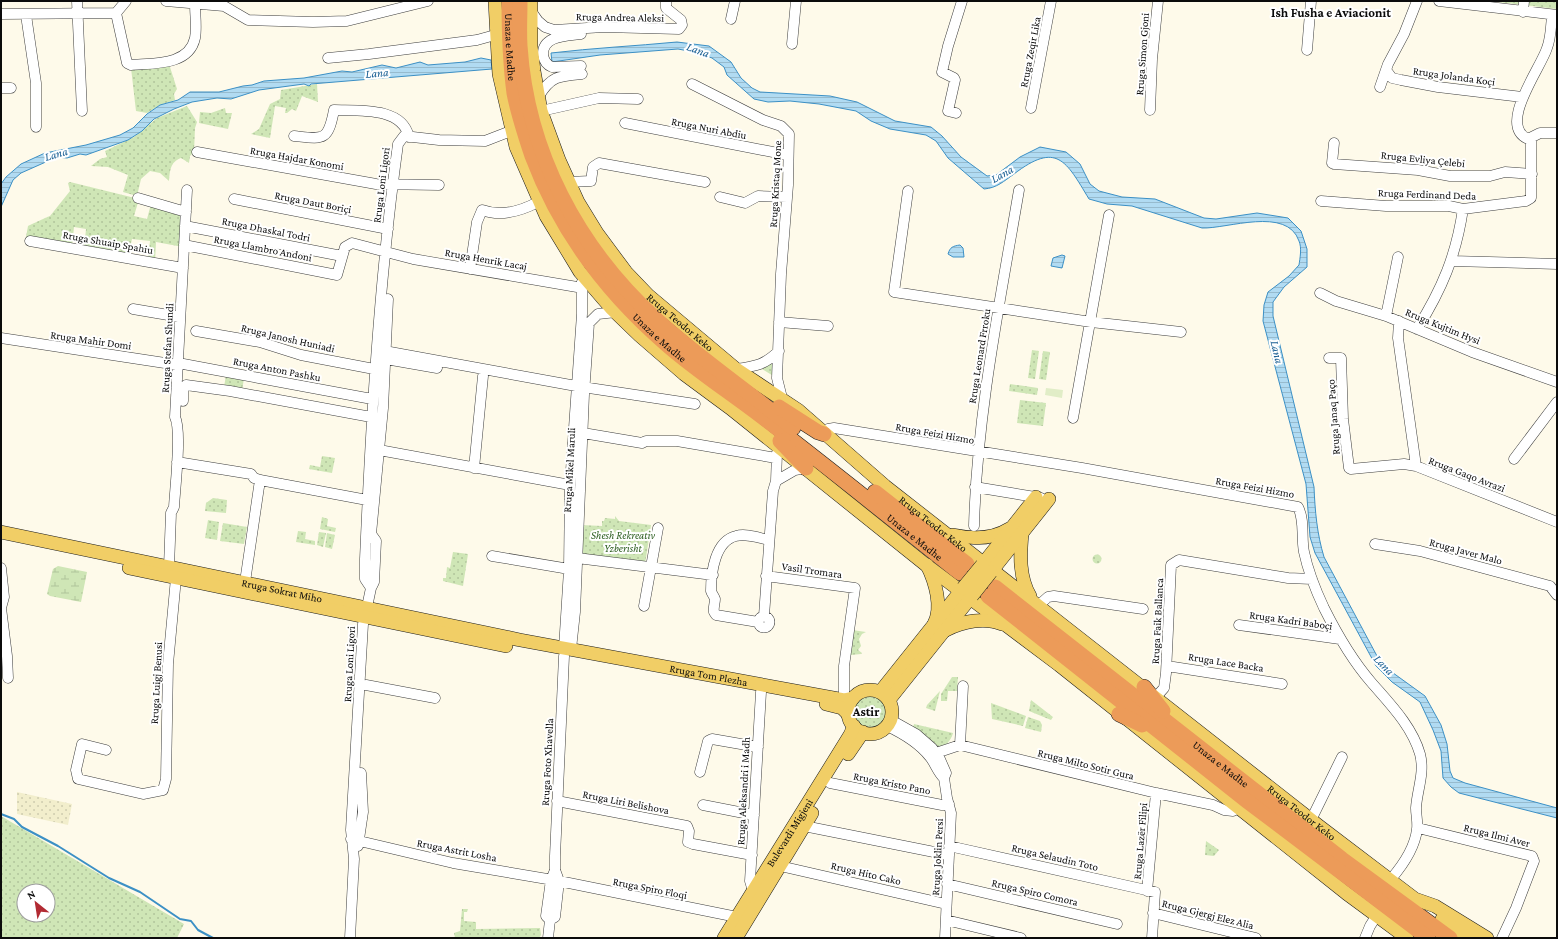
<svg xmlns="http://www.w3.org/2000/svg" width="1558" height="939" font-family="'Crimson Pro',serif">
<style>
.farmland{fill:url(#farmland-dots)}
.grass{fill:url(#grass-dots);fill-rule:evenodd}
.wetland{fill:url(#wetland-marsh)}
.pitch{fill:#e1edc7}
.water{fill:url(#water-rules);stroke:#3c90c5}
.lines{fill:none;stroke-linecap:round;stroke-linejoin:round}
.stream{stroke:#3c90c5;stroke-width:2}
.minor-casing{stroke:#3e3e3e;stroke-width:11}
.major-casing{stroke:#1c1c1c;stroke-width:14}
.highway-casing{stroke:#1c1c1c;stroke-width:16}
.minor{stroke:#fff;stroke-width:10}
.major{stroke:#f1ce66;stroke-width:13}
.highway{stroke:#ec9b59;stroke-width:15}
.major-bridge-casing{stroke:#1c1c1c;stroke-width:14;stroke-linecap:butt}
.major-bridge{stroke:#f1ce66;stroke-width:13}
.labels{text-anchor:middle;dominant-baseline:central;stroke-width:4;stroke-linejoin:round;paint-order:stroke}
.street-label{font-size:11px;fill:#0b0b0b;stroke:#fff}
.park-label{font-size:11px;font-style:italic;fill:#2d5e20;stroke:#fff}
.water-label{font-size:12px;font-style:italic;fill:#1c6195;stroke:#fff}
.quarter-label{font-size:13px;font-weight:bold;fill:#0b0b0b;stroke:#fff}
</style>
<defs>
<pattern id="farmland-dots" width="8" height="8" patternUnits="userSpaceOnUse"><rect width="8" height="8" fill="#f2eecc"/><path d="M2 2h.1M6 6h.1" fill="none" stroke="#cecbae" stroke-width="1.8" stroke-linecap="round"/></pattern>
<pattern id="grass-dots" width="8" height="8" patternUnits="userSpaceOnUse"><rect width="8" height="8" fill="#cfe6b6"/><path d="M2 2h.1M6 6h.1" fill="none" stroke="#b0c49b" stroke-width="1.8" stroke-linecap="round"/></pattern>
<pattern id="wetland-marsh" width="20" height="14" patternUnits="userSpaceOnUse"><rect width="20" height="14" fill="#cfe6b6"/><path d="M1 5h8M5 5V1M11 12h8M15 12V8" fill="none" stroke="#b0c49b"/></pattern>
<pattern id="water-rules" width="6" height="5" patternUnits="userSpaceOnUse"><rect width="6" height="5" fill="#b1dbf2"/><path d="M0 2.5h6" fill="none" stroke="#97bbce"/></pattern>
</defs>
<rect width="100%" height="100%" fill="#fefaea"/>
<path class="farmland" d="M17 792 72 804 68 825 17 814Z"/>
<path class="grass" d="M1487 1H1557V9L1489 1Z
M169 64 177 89 174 94 175 100 160 105 147 113 136 111 131 68Z
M317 84 318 102 302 96 296 111 292 109 287 113H285L286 108 275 106 270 138 251 134 259 129 270 104 280 99 281 90Z
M187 106 197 122 195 128 194 152 190 156 189 163 181 158C170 162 170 171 169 181L160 173 150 171 141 179 137 196 123 192 128 175 108 167 91 166 100 159 107 157 105 151 134 137 157 118Z
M225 108 226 113H232L228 129 199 123 200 112 211 113Z
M70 182 139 199 134 216 147 219 151 204 182 211 183 247 156 242 155 262 148 260 150 241 132 239 128 257 84 249 86 229 74 227 72 247 26 237 28 226C30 225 49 216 50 216L70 191 68 183Z
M1032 350 1039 351 1035 379 1028 378Z
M1043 351 1050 352 1046 380 1039 379Z
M776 357 775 377 762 369Z
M226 375 244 378 242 391 224 387Z
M1010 384 1038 388 1037 395 1009 391Z
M1020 400 1046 403 1043 426 1017 423Z
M322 456 335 458 332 473 309 469 310 465 320 467Z
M213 498 227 500 226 513 205 511 206 503Z
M615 516 619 521 651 525 645 564 582 555 581 525 602 526V521H604L605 518 615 519Z
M322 517 328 519 327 526 336 528 335 532 320 529Z
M208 520 219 522 217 540 205 538Z
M223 523 247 527 244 544 220 541Z
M298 531 306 532 305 539 315 541V545L296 542Z
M319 532 326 533 323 547 317 545Z
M327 533 335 535 332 549 325 547Z
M453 552 468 554 463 586 443 581V578H446L447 567 450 568Z
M1092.5 559a4.5 4.5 0 1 1 9 0a4.5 4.5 0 1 1-9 0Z
M852 630 866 632 862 634 859 639 861 646 858 650 862 653 861 654 851 655Z
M952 677H958L957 691H948L947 701H941V694Z
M940 691 935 711 926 708 927 705Z
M852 712a18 18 0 1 1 36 0a18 18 0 1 1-36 0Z
M1031 700 1053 717 1051 720 1029 711Z
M991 703 1026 716 1023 726 992 719Z
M1028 717 1040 721 1042 725 1041 732 1025 728Z
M914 724 953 733C951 741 945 747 937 748L913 728Z
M1 816 184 924 177 938H1ZM24 891H48V915H24Z
M1206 841 1219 850 1214 856 1205 855Z
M462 909H468L467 912H464V921L476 922V929L540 928 541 935 539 938H455L454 933 460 931Z"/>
<path class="wetland" d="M58 566 87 572 81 602 50 596 47 594 53 569Z"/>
<path class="pitch" d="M1046 388 1063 390 1062 398 1045 395Z"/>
<path class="water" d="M677 42 709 46 731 62 741 78 752 88 760 92 830 96 857 102 895 121 931 127 942 136 961 157 987 176 996 175 1020 157 1040 147 1066 152 1080 164 1090 184 1099 191 1122 197 1155 199 1204 218 1216 219 1257 213 1288 218 1301 231 1307 249V267L1284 287 1273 302V316L1314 487C1315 511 1317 534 1324 557L1377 656 1389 670 1425 696 1441 725 1447 744 1450 771 1453 778 1465 783 1557 808V818L1459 793 1451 787 1443 778 1441 751 1433 730 1420 702 1392 682 1376 666 1315 553 1310 537 1306 484 1263 321 1264 305 1268 292 1289 276 1299 265C1300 258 1302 248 1299 241 1287 206 1227 229 1202 228L1132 206 1107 204 1089 199C1066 161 1057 141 1014 174 1004 181 997 188 984 189L948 158 936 141 926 135 890 129 871 121 856 111 819 104 790 101 768 102 754 99 727 75 724 67 712 58 699 53 678 49 600 55 552 62 551 53C593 48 635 46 677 42Z
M481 58 491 60 492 69 311 84 309 86 304 84 259 90 231 99 217 98 192 102 174 109 154 119 142 131 128 140 86 155 80 154 67 158 57 157 21 173 13 180 1 207V184L6 177 21 164 45 153 86 145 120 135 133 128 147 114 160 105 178 100 190 92H219L243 86 252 85 264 81 304 78 342 71 352 72 382 65 396 68 420 62 428 65 465 62Z
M960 245 963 248 964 257H953L948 254C950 247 953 246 960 245Z
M1062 255 1065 256 1062 268 1051 266 1053 258Z"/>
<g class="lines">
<path class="stream" d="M1 814 14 819 22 827 58 846 109 878 140 892 180 919 191 921 198 930 213 938"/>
<defs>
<path id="minor" d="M77 1 82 111
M166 1 224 6 248 20 313 22 347 21 428 1
M1439 1 1557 15
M531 11 538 21 545 27 554 30 604 27 679 29 682 25 681 20 666 8V1
M1523 12 1524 1
M116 13 127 63 131 65C153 63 189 66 195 38 197 28 195 15 195 4
M1 14 116 13 126 1
M26 15 36 83V127
M1552 15C1551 26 1551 38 1547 48 1541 68 1497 125 1528 139L1540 133H1557
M731 19 735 1
M792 44 796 1
M1307 50 1311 1
M328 58 369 54 477 40 495 35
M581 66 552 67C547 65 544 61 543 55 542 35 568 36 581 34
M1386 70 1392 78 1401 80 1438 87 1522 97
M692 84 763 120 781 126 789 134 788 185 781 274 777 378 782 398
M1380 87 1388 64 1404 34 1417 1
M1 88H11
M539 96C551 76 559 76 582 74
M1031 108 1051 1
M1150 110 1152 59 1158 1
M541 111 599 98 638 99
M956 113 948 111 955 80 954 78 942 72 948 46 962 1
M625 123 788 155
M294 136C323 139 328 142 334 110 357 111 402 106 409 137
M1334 143 1332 163 1334 164 1418 170 1450 176H1490L1505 172 1532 174
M197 152 376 184 439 185
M568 182 591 181 593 167 599 163 705 182
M908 191 894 292 1091 322 1181 332
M720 197 745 203 758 196 787 197
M138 198 186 212
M234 199 388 229
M1321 201 1386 206H1449L1463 209 1526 201 1531 198V138
M185 226 342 256
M30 241 183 268
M184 245 337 275 345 247 352 243 413 259 583 288
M1452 261 1557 264
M470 269 477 222 482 210C501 217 521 211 538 202
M1320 293 1336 301 1386 316 1472 352 1557 382
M133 309 180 317
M1386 316 1398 257
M1399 321 1398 338 1416 466 1557 522
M779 322 828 326
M1417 329C1442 289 1456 256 1463 209
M196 331 260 342 301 355 374 369
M1 338 178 365
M380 355 390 352 576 386 695 404
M380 358 437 368
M1329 358H1341L1343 419 1349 468 1351 469 1404 464 1416 466
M178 363 372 399
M736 369C757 366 764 365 779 351
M183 401V388L186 385 230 391 371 417
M1073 418 1109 215
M583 433 642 443 646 441H677L776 458
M824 434 828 429 834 428 1082 468 1298 507C1305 521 1301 537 1304 552 1308 571 1316 591 1324 608 1337 634 1352 660 1371 682 1390 704 1412 726 1420 754 1425 773 1417 790 1416 808 1416 815 1418 822 1417 829 1415 848 1403 865 1391 879
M379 450 570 485
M1514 459 1557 402
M177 462 251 474 254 478 260 480 367 500
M474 468 483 376
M776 481 795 470 806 468
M975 487 1041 498
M974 526C977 413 1000 302 1019 190
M1375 544 1420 551 1550 586
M492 556 575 570
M577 558 713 575
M169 567 171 513 174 507C175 488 182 431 175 417L187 190
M1 568 4 597 1 608 7 656 8 678
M766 576 855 588 844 666V700
M245 582 260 480
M1550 586 1557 595
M371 588 365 579V559C371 420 379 282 398 144L404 136 439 140 485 141 511 131
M1039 605 1048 597 1054 596 1143 609
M644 606 658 528
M367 607 371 588 374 582 376 541 371 534 383 408 388 299
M764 616 773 491 776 481 777 453
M758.5 622a5.5 5.5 0 1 1 11 0a5.5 5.5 0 1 1-11 0Z
M758 622 716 615 714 612C713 608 715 603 715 599 714 596 712 594 711 591 711 572 715 541 736 536 746 533 759 538 769 540
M1239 625 1340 639
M564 648 569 570 570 485 582 314V282
M571 649 575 612 584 394 589 323 598 314 616 312
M1167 666 1282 684
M366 685 435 698
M1156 697 1164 688 1166 673 1171 565 1179 560 1288 578 1312 579
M891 720 916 734 932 748 939 757 946 773 944 778 947 798 951 813 945 938
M887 726C902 733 919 743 930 757 935 763 938 773 944 778
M960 745 963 686
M106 750 82 744 76 770 78 779 143 794 163 790 166 779 168 664 176 578
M930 757 936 753 960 745 1156 793 1213 805 1224 810 1233 811 1238 808
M700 772 708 741 712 739 758 747
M830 783 942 805 949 804
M557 801 687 826 689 831 688 842 693 844 752 855
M703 805 754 815
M1311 820 1342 757
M804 826 949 855
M1418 828 1532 856 1534 861 1516 908 1502 938
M351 839 453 863 559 881 737 917
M358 846 363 812 361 773
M949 846 1155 892 1152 938
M780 866 946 904
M555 870 551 880 546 916 550 920 555 917 559 881 555 870V856L564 656
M947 884 1117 924
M753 891 750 881 761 692
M1147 891 1156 793
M1153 913 1256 938
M946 920 1021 938
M350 938 354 859 351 830 363 624 365 618
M548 938 550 920
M1365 938 1370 926 1377 915"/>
<g id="major">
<path d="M495 1 499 74 516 147 546 216 580 272 611 308 639 335 684 374 730 408 926 565 1059 665 1346 893 1407 938"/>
<path id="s1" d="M531 1V46L534 71 541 111 559 160 578 202 597 233 626 272 648 295 736 369 798 410 885 486 1319 826 1415 899 1435 906 1487 938"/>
<path id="s2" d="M1 532 520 640 844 700 853 698"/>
<path d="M1022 534C1020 555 1019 577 1030 596"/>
<path d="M953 535C972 539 992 540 1009 529"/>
<path d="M927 565C935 581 943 607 934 624"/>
<path d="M982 565 1036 497"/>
<path d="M129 568 506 646"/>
<path d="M991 572 1049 499"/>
<path d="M946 630C963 621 985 617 1002 624"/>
<circle cx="870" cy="712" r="22"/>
<path d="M880 692 963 588"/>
<path d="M889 700 972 596"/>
<path d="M826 704 842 708 849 715"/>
<path d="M848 754 863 732"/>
<path d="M1442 919 1468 938"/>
<path id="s3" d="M724 938 850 735 854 726"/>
<path d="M736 938 812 813"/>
</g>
<g id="highway">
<path id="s4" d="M509 1C509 32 510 62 514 93 518 114 525 135 532 156 560 231 606 292 666 344 699 373 736 396 770 423 834 472 897 523 960 573"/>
<path d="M520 1C520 16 519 31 520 46 527 152 578 248 656 319 699 358 748 391 793 428"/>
<path d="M779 407 818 432 824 434"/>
<path d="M780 441 806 468"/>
<path d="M875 492 967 564"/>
<path id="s5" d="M995 587 1342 859 1450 938"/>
<path d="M988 596 1247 801 1428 938"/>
<path d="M1144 687 1163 711"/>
<path d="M1119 714 1142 725"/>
</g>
</defs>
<use href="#minor" class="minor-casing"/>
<use href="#major" class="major-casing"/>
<use href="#highway" class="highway-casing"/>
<use href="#minor" class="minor"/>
<use href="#major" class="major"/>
<use href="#highway" class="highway"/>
<defs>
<path id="major-bridge" d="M963 588 982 565
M972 596 991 572"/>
</defs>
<use href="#major-bridge" class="major-bridge-casing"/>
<use href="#major-bridge" class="major-bridge"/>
</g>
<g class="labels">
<g class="street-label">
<text transform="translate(620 17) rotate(1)">Rruga Andrea Aleksi</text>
<text stroke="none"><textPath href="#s4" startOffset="46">Unaza e Madhe</textPath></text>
<text transform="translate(1030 52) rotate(-79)">Rruga Zeqir Lika</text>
<text transform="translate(1142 54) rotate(-86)">Rruga Simon Gjoni</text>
<text transform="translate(1454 76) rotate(8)">Rruga Jolanda Koçi</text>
<text transform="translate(709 128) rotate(11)">Rruga Nuri Abdiu</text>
<text transform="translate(297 158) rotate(10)">Rruga Hajdar Konomi</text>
<text transform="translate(1423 159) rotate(6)">Rruga Evliya Çelebi</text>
<text transform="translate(775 184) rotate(-87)">Rruga Kristaq Mone</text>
<text transform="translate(381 185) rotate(-83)">Rruga Loni Ligori</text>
<text transform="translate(1427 194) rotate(2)">Rruga Ferdinand Deda</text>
<text transform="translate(313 202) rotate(11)">Rruga Daut Boriçi</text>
<text transform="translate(266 229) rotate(11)">Rruga Dhaskal Todri</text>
<text transform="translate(108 242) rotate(10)">Rruga Shuaip Spahiu</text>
<text transform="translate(263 248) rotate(11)">Rruga Llambro Andoni</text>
<text transform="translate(486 259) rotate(10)">Rruga Henrik Lacaj</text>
<text stroke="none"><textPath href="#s1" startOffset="368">Rruga Teodor Keko</textPath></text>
<text transform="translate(1443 326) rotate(22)">Rruga Kujtim Hysi</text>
<text stroke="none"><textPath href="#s4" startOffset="382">Unaza e Madhe</textPath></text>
<text transform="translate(288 338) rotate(13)">Rruga Janosh Huniadi</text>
<text transform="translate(91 340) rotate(8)">Rruga Mahir Domi</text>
<text transform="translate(167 348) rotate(-87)">Rruga Stefan Shundi</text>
<text transform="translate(979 356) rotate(-81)">Rruga Leonard Frroku</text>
<text transform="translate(277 369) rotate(11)">Rruga Anton Pashku</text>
<text transform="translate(1333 417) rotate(-94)">Rruga Janaq Paço</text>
<text transform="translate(935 433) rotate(10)">Rruga Feizi Hizmo</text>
<text transform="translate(569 470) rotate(-87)">Rruga Mikel Maruli</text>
<text transform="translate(1467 474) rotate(21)">Rruga Gaqo Avrazi</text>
<text transform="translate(1255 487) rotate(10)">Rruga Feizi Hizmo</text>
<text stroke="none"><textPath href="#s1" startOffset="692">Rruga Teodor Keko</textPath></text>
<text stroke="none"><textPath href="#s4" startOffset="706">Unaza e Madhe</textPath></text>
<text transform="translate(1466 551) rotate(15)">Rruga Javer Malo</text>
<text transform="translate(812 570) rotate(8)">Vasil Tromara</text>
<text stroke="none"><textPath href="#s2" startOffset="287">Rruga Sokrat Miho</textPath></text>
<text transform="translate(1291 620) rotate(8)">Rruga Kadri Baboçi</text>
<text transform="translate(1157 621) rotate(-87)">Rruga Faik Ballanca</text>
<text transform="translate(1226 662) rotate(9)">Rruga Lace Backa</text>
<text transform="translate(349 664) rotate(-87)">Rruga Loni Ligori</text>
<text stroke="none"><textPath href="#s2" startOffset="722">Rruga Tom Plezha</textPath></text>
<text transform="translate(156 683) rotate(-87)">Rruga Luigj Benusi</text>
<text transform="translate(547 762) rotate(-87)">Rruga Foto Xhavella</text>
<text transform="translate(1086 764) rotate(14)">Rruga Milto Sotir Gura</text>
<text stroke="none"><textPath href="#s5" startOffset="287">Unaza e Madhe</textPath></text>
<text transform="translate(892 783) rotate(11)">Rruga Kristo Pano</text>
<text transform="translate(743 791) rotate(-87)">Rruga Aleksandri i Madh</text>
<text transform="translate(626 802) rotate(11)">Rruga Liri Belishova</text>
<text stroke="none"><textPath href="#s1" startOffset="1160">Rruga Teodor Keko</textPath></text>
<text stroke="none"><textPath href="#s3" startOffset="124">Bulevardi Migjeni</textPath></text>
<text transform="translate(1497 835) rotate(14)">Rruga Ilmi Aver</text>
<text transform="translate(1140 841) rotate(-85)">Rruga Lazër Filipi</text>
<text transform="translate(457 850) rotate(11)">Rruga Astrit Losha</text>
<text transform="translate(937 857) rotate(-87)">Rruga Joklin Persi</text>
<text transform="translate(1055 857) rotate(13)">Rruga Selaudin Toto</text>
<text transform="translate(866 873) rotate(13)">Rruga Hito Cako</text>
<text transform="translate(650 888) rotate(11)">Rruga Spiro Floqi</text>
<text transform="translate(1035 892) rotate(13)">Rruga Spiro Comora</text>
<text transform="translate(1208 914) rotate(14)">Rruga Gjergj Elez Alia</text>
</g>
<g class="park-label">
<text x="623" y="535">Shesh Rekreativ<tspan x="623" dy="13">Yzberisht</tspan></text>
</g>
<g class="water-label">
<text transform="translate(698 50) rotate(20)">Lana</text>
<text transform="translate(377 73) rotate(-5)">Lana</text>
<text transform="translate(56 154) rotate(-16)">Lana</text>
<text transform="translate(1002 174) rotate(-29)">Lana</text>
<text transform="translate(1277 352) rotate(77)">Lana</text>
<text transform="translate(1384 665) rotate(46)">Lana</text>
</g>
<g class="quarter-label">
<text x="1331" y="12">Ish Fusha e Aviacionit</text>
<text x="866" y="711">Astir</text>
</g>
</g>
<rect width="1558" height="939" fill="none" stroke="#0b0b0b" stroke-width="4"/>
<g transform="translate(36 903) rotate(330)"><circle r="19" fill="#ffffff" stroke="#9d9d9d"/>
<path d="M0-3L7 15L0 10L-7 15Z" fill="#b22b33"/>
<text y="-6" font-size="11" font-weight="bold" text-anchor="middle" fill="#0b0b0b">N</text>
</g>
</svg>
